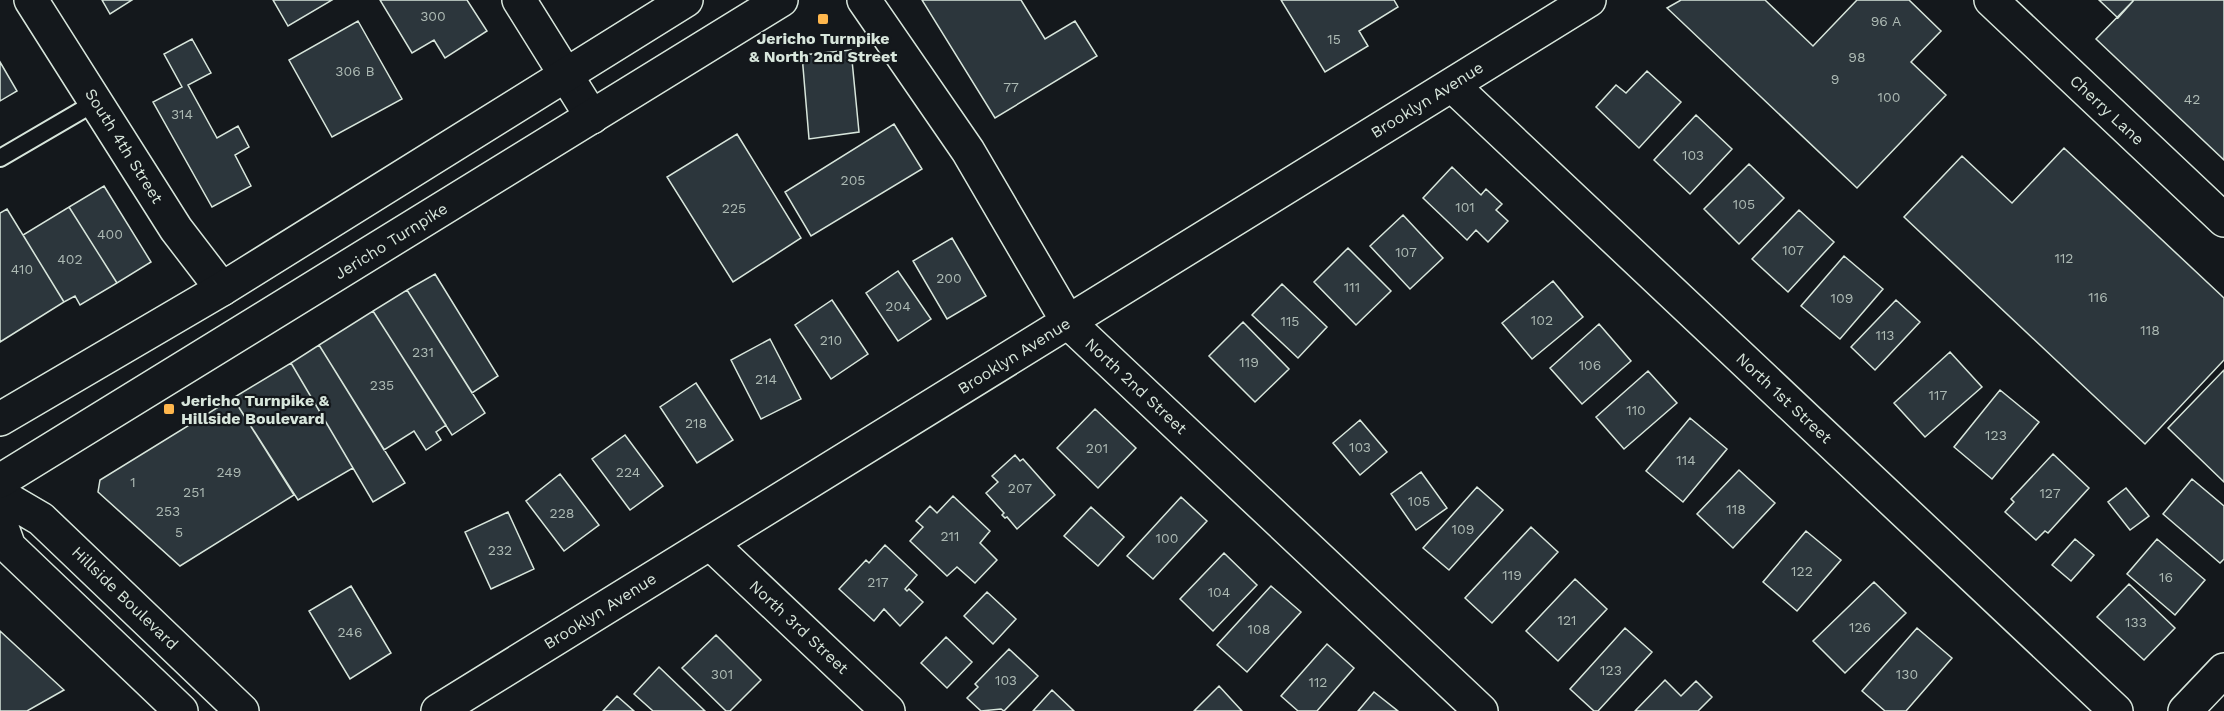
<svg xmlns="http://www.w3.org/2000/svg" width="2224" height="711" font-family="'Work Sans',sans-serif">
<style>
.building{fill:#2c363c;stroke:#d8e6dc;stroke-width:1.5}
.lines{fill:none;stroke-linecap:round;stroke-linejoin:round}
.service-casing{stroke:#d8e6dc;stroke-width:20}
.minor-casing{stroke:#d8e6dc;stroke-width:36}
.primary-casing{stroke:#d8e6dc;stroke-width:36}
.service{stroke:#14181c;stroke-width:16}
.minor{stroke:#14181c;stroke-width:33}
.primary{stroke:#14181c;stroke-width:33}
.poi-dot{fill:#ffb74d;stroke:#14181c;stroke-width:2}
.labels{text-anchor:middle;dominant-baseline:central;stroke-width:4.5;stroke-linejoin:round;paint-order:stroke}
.number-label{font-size:14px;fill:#adbab4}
.poi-label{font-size:16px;font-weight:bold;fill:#d8e6dc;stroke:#14181c}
.street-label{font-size:16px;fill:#d8e6dc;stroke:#14181c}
</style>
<rect width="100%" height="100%" fill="#14181c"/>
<path class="building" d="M102 0H132L110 14Z
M273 0H332L288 26Z
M380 0H467L487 31 445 58 434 40 412 53Z
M922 0H1021L1045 39 1075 21 1097 56 995 118Z
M1281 0H1394L1398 7 1359 31 1368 46 1325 72Z
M1681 0H1765L1813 46 1857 0H1909L1941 31 1911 62 1946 95 1857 188 1667 8Z
M2099 0H2134L2118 18Z
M2134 0H2224V160L2096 39Z
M358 21 402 99 332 137 289 60Z
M192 39 211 73 188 85 217 138 238 126 249 147 235 155 251 186 212 207 153 102 182 87 164 54Z
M851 50 859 132 809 139 802 55Z
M0 62 17 91 0 101Z
M1647 71 1681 102 1639 148 1596 107 1616 85 1626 93Z
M1696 115 1732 149 1690 194 1654 160Z
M894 124 922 169 811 236 785 192Z
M737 134 801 238 733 282 667 177Z
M2064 148 2224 298V360L2145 444 1904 217 1962 156 2012 203Z
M1749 164 1784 198 1739 244 1704 209Z
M1452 167 1481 195 1486 189 1502 204 1496 210 1508 221 1488 242 1476 230 1467 240 1423 198Z
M104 186 151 262 117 283 69 207Z
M69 207 117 283 80 305 75 296 64 302 23 235Z
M7 209 64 302 0 342V213Z
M1799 210 1834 242 1788 292 1752 259Z
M1403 215 1443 258 1410 289 1370 246Z
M952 238 986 296 947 319 913 261Z
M1348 248 1391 291 1356 325 1314 282Z
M1844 256 1883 289 1840 339 1801 306Z
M898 271 931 319 898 341 866 293Z
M435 274 498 376 472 393 407 290Z
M1553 281 1583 317 1532 359 1502 323Z
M1282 284 1327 327 1298 358 1252 315Z
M407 290 485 413 452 435 373 311Z
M832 300 868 354 831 379 795 325Z
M1896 300 1920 322 1875 370 1851 347Z
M373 311 446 425 436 432 441 440 426 450 414 431 384 450 319 345Z
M1243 322 1289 369 1255 402 1209 356Z
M1599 324 1631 361 1582 404 1550 368Z
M770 339 801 399 761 419 731 360Z
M319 345 405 483 373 502 291 363Z
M1950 352 1982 387 1925 437 1894 403Z
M291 363 353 468 298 500 233 398Z
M2224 370V482L2168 428Z
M1648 371 1677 403 1624 449 1596 417Z
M696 383 733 440 697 463 660 407Z
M2000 390 2039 422 1992 479 1954 447Z
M233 398 294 495 180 566 98 492 100 480Z
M1095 409 1136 448 1098 488 1057 448Z
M1690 418 1727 449 1683 502 1646 471Z
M1360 420 1387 452 1360 475 1333 443Z
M625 435 663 486 630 510 592 459Z
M2053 454 2089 488 2048 533 2045 531 2036 540 2005 512 2014 502 2011 499Z
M1015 455 1020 461 1023 459 1055 495 1017 529 1007 517 1005 518 1002 515 1004 513 986 493 998 482 992 476Z
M1739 470 1775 503 1733 548 1697 514Z
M1421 472 1447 508 1416 530 1391 494Z
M560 474 599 525 564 551 526 501Z
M2192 479 2224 506V559L2220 563 2163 514Z
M1477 487 1503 510 1449 570 1423 548Z
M2126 488 2149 516 2130 530 2108 502Z
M953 496 990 531 980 543 997 560 975 583 957 567 947 576 910 541 923 527 916 521 930 506 937 513Z
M1181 497 1207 521 1153 579 1127 556Z
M1091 507 1124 537 1098 566 1064 536Z
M508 512 534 569 491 589 465 532Z
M1531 527 1558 552 1492 623 1465 598Z
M1806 531 1841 560 1797 611 1763 582Z
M2075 539 2094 555 2071 581 2052 565Z
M2157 539 2205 580 2175 615 2127 574Z
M885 545 917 575 905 589 907 591 909 589 923 602 900 626 884 609 874 621 839 589 866 560 869 563Z
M1224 553 1257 585 1213 631 1180 599Z
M1575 579 1607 609 1558 661 1526 631Z
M1874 582 1906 613 1845 673 1813 641Z
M2129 584 2175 628 2144 660 2097 617Z
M351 586 391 653 350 679 309 611Z
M1271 586 1301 612 1247 672 1217 645Z
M987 592 1016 619 993 644 964 616Z
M1625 628 1652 652 1598 711H1594L1570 689Z
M1917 628 1952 658 1906 711H1885L1862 691Z
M0 631 64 690 27 711H0Z
M716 635 761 680 730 711H726L682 668Z
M946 637 972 662 947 688 921 663Z
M1327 644 1354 668 1317 711H1298L1281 696Z
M1009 649 1038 676 1004 711 1001 709 981 711 967 698 978 687 975 684Z
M659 667 705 711H653L634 694Z
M1665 680 1681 696 1696 681 1712 697 1698 711H1635Z
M1219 686 1242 711H1194Z
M1052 690 1074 711H1033Z
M1374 692 1398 711H1358Z
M617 696 634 711H603Z"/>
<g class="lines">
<defs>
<path id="service" d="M0 158 96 102"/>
<path id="minor" d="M31 0 176 229 222 289
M519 0 592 117
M864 0 968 151 1068 322 1481 711
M1991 0 2224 220
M1452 85 2116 711
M0 495 41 519 242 711
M0 522 9 547 181 711
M710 543 888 711
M438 711 1589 0
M2185 711 2224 670"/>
<path id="primary" d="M0 419 222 289 686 0
M0 481 781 0"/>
</defs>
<use href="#service" class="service-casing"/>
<use href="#minor" class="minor-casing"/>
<use href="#primary" class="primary-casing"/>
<use href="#service" class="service"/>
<use href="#minor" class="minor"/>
<use href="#primary" class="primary"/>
</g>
<g class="poi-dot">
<rect x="817" y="13" width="12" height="12" rx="3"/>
<rect x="163" y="403" width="12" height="12" rx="3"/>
</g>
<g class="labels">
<g class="number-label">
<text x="433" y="16">300</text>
<text x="1886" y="21">96 A</text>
<text x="1334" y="39">15</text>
<text x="1857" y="57">98</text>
<text x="355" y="71">306 B</text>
<text x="1835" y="79">9</text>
<text x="1011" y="87">77</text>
<text x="1889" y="97">100</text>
<text x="2192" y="99">42</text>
<text x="182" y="114">314</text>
<text x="1693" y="155">103</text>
<text x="853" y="180">205</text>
<text x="1744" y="204">105</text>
<text x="1465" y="207">101</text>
<text x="734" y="208">225</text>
<text x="110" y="234">400</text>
<text x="1793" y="250">107</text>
<text x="1406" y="252">107</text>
<text x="2064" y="258">112</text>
<text x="70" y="259">402</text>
<text x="22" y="269">410</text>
<text x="949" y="278">200</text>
<text x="1352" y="287">111</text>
<text x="2098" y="297">116</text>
<text x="1842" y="298">109</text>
<text x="898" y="306">204</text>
<text x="1542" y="320">102</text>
<text x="1290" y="321">115</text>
<text x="2150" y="330">118</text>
<text x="1885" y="335">113</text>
<text x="831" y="340">210</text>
<text x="423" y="352">231</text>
<text x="1249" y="362">119</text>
<text x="1590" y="365">106</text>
<text x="766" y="379">214</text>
<text x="382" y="385">235</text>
<text x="1938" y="395">117</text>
<text x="1636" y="410">110</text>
<text x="696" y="423">218</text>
<text x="1996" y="435">123</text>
<text x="1360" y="447">103</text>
<text x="1097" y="448">201</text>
<text x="1686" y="460">114</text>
<text x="229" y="472">249</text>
<text x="628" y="472">224</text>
<text x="133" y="482">1</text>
<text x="1020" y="488">207</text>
<text x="194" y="492">251</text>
<text x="2050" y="493">127</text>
<text x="1419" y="501">105</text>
<text x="1736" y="509">118</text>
<text x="168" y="511">253</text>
<text x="562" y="513">228</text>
<text x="1463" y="529">109</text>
<text x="179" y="532">5</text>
<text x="950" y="536">211</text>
<text x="1167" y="538">100</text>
<text x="500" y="550">232</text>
<text x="1802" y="571">122</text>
<text x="1512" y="575">119</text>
<text x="2166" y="577">16</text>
<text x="878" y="582">217</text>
<text x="1219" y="592">104</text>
<text x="1567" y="620">121</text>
<text x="2136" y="622">133</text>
<text x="1860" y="627">126</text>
<text x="1259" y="629">108</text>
<text x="350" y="632">246</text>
<text x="1611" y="670">123</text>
<text x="722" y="674">301</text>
<text x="1907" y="674">130</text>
<text x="1006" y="680">103</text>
<text x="1318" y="682">112</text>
</g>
<g class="poi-label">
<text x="823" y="38">Jericho Turnpike<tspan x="823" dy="18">&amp; North 2nd Street</tspan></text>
<text x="181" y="400" text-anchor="start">Jericho Turnpike &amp;<tspan x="181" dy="18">Hillside Boulevard</tspan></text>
</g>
<g class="street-label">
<text transform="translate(1427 100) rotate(-32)">Brooklyn Avenue</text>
<text transform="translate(2107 110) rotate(43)">Cherry Lane</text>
<text transform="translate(124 146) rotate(58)">South 4th Street</text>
<text transform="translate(391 241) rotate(-32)">Jericho Turnpike</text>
<text transform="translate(1014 356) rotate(-32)">Brooklyn Avenue</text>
<text transform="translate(1136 386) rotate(43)">North 2nd Street</text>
<text transform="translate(1784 398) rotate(43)">North 1st Street</text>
<text transform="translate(125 598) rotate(44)">Hillside Boulevard</text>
<text transform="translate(600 611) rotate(-32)">Brooklyn Avenue</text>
<text transform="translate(799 627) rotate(43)">North 3rd Street</text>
</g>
</g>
</svg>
